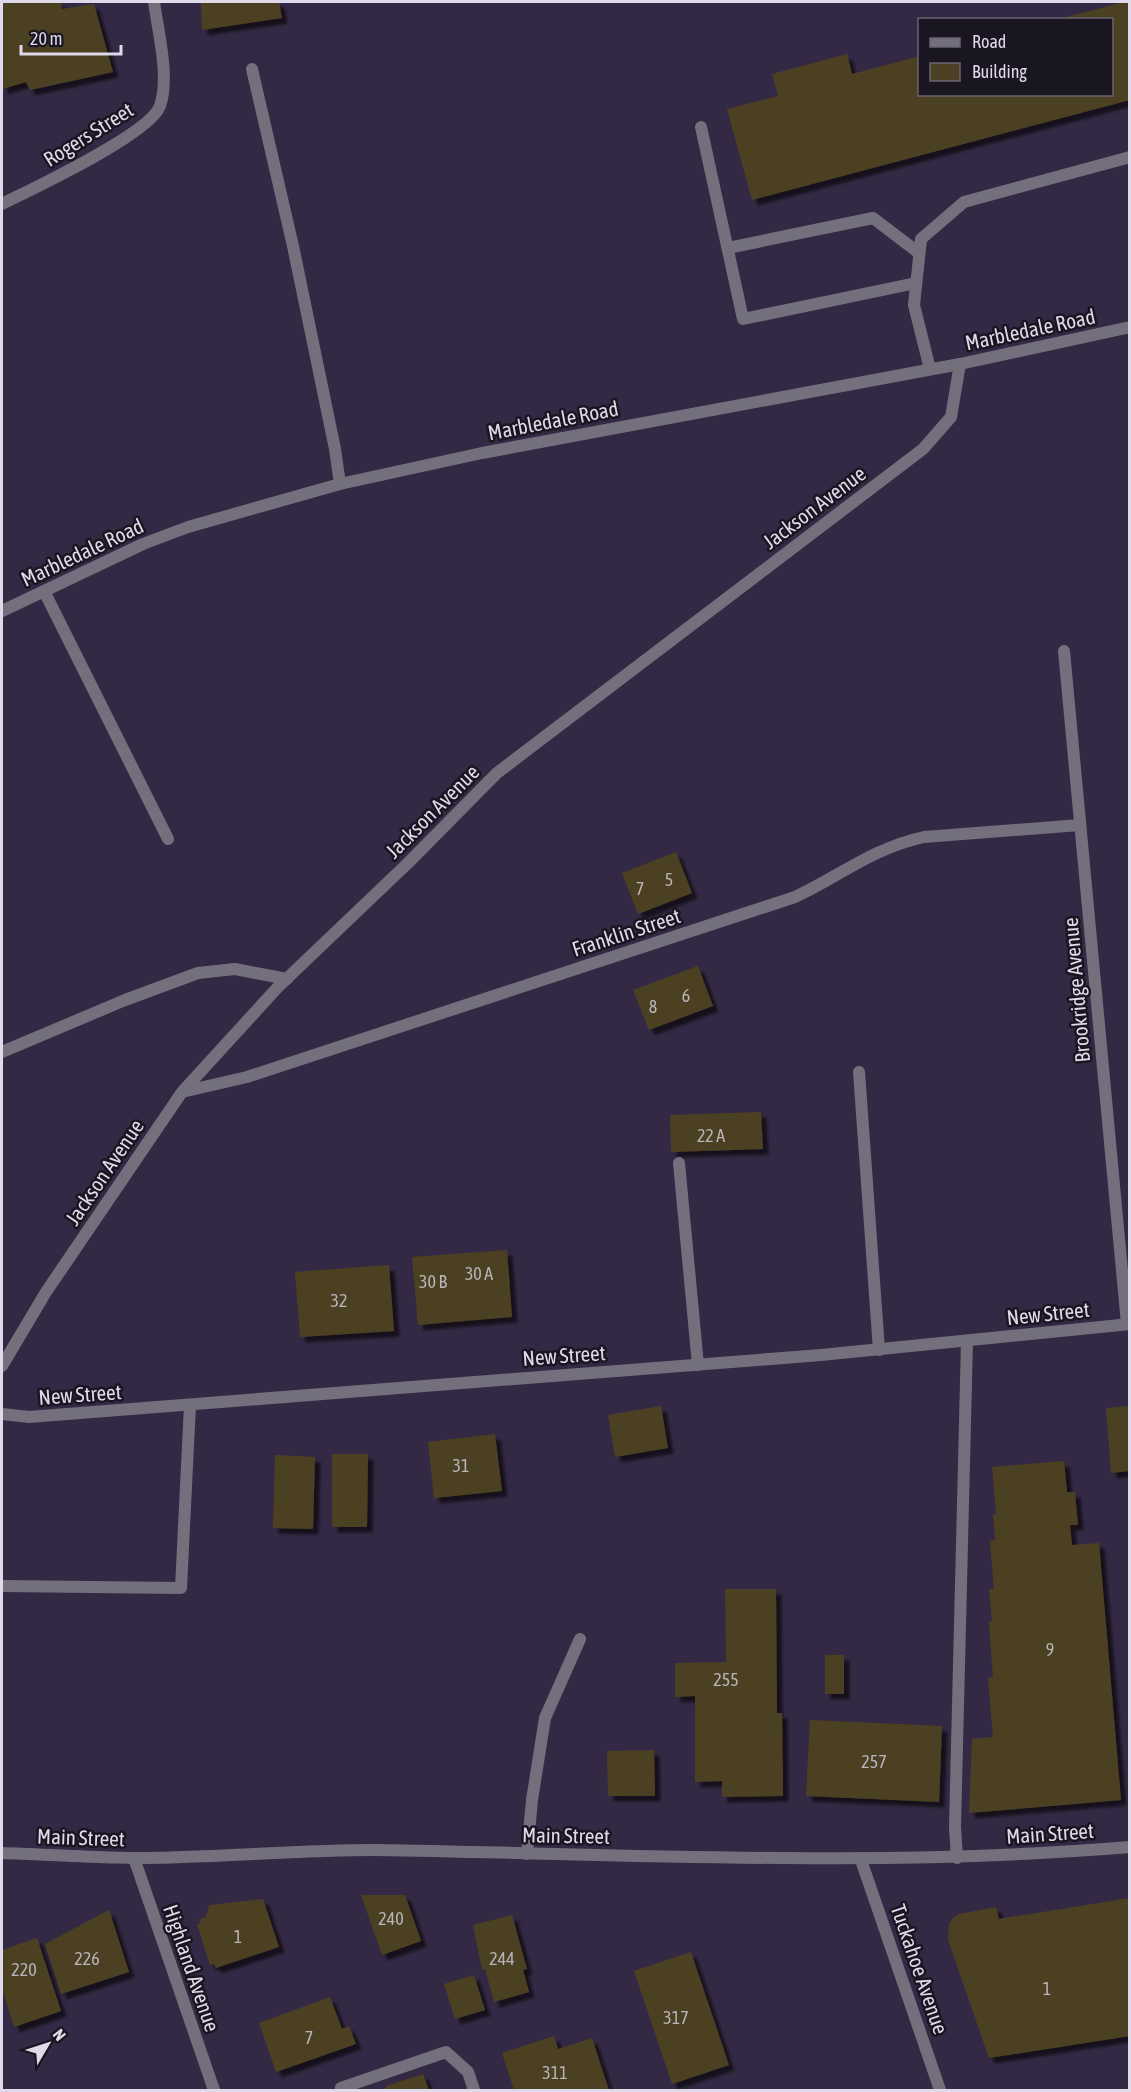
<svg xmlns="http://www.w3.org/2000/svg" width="1131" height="2092" font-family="'Asap Condensed',sans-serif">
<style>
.building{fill:#4c4122;filter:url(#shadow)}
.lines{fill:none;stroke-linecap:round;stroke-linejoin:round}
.service{stroke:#746f7d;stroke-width:12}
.minor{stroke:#746f7d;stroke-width:12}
.tertiary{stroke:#746f7d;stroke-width:12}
.labels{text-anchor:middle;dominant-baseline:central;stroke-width:5;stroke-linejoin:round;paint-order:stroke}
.number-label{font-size:18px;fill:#bab3b8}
.street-label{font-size:21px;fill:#dfd9ea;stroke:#191521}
</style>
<defs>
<filter id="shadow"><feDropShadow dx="5.5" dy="5.5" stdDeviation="1.5" flood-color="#0009"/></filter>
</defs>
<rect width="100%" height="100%" fill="#342944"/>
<path class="building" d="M2 2H61L62 9 94 4 113 72 30 90 26 82 2 89Z
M201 2H279L282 18 202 30Z
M1124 2H1130V100L752 200 727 109 778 96 772 74 847 54 852 74 920 56V94H1112V20L1059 19Z
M676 852 692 893 638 914 622 873Z
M698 966 713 1006 649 1030 633 990Z
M761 1112 763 1149 671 1152 670 1115Z
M507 1250 512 1317 418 1325 412 1257Z
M389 1265 394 1331 300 1337 295 1272Z
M661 1406 668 1448 615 1457 608 1415Z
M1130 1406V1471L1111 1473 1106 1408Z
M495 1434 502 1491 434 1498 428 1442Z
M332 1454H368L367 1527H332Z
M275 1455 315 1457 313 1529 273 1528Z
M1064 1461 1067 1492H1075L1078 1525H1070L1072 1545 1099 1543 1121 1800 969 1813 972 1739 993 1737 988 1678 993 1677 989 1622 992 1621 989 1589H994L990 1541 995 1540 993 1514H996L992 1467Z
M725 1589H776L777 1713H782L783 1796 722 1797V1781L695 1782V1696L675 1697V1663L726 1662Z
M825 1655H844V1694H825Z
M810 1720 942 1726 939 1802 806 1796Z
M654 1750 655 1796H608L607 1751Z
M361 1895H405L421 1941 382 1955Z
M1130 1898V2036L989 2058 948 1940 949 1924 954 1917 960 1914 996 1907 999 1919Z
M263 1899 279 1947 216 1968 214 1964 210 1965 197 1924 201 1923 199 1919 206 1917 209 1905Z
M109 1910 129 1972 61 1994 45 1944Z
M512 1915 527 1969 523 1970 529 1992 494 2002 485 1969 482 1970 473 1925Z
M37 1938 61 2011 14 2027 2 1988V1950Z
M691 1952 729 2065 672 2084 634 1971Z
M474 1975 485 2010 455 2019 444 1984Z
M330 1997 342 2029 349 2026 356 2044 276 2072 259 2023Z
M554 2036 558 2049 592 2038 609 2090H514L502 2053Z
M423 2074 429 2090H381L387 2088 386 2086Z"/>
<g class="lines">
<path class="service" d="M252 69 293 246 335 449 340 484
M701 127 743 319 916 283
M728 248 873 218 919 253
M930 369 914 305 921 239 964 202 1130 157
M44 591 168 839
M2 1052 125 1000 198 973 235 969 287 979
M859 1072 879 1350
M679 1163 698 1365
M2 1586 181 1588 190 1405
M527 1854 532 1800 545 1718 580 1639
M957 1858 955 1827 967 1341
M341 2090V2088L446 2052 468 2072 474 2090"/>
<path class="minor" d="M2 204C32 189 150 134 160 106 170 77 158 32 154 2
M1064 651 1127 1324
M182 1092 247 1077 795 897C840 876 873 848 924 837L1080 825
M2 1366 46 1292 182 1092 278 987 408 863 497 773 923 449 951 417 960 364
M2 1414 29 1417 821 1355 1130 1324
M134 1858 214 2090
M861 1860 940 2090"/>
<path class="tertiary" d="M2 611 143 544 188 527 340 484 482 453 960 364 1130 327
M2 1853C62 1855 122 1860 183 1857 247 1855 311 1850 376 1850 627 1854 878 1868 1130 1847"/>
</g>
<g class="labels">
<g class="number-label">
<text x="669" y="879">5</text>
<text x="640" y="888">7</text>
<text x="686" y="995">6</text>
<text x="653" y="1006">8</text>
<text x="711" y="1135">22 A</text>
<text x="479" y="1273">30 A</text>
<text x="433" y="1281">30 B</text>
<text x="339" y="1300">32</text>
<text x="461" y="1465">31</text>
<text x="1050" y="1649">9</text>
<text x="726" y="1679">255</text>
<text x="874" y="1761">257</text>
<text x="391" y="1918">240</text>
<text x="238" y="1936">1</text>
<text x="87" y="1958">226</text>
<text x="502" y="1958">244</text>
<text x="24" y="1969">220</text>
<text x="1047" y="1988">1</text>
<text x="676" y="2017">317</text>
<text x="309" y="2037">7</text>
<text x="555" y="2072">311</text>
</g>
<g class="street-label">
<text transform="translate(88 134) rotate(-32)">Rogers Street</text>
<text transform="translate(1030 329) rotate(-12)">Marbledale Road</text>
<text transform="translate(553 420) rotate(-11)">Marbledale Road</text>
<text transform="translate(814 507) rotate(-37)">Jackson Avenue</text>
<text transform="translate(82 552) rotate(-25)">Marbledale Road</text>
<text transform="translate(432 811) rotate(-45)">Jackson Avenue</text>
<text transform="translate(626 932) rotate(-18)">Franklin Street</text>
<text transform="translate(1076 990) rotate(-95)">Brookridge Avenue</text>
<text transform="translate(104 1172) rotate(-56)">Jackson Avenue</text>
<text transform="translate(1048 1313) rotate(-6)">New Street</text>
<text transform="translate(564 1355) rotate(-4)">New Street</text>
<text transform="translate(80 1394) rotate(-4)">New Street</text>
<text transform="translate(1050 1833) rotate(-4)">Main Street</text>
<text transform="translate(566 1835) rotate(1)">Main Street</text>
<text transform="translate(81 1837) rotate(2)">Main Street</text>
<text transform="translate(192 1968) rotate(71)">Highland Avenue</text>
<text transform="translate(920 1969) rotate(71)">Tuckahoe Avenue</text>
</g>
</g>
<rect width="1131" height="2092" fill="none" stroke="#dfd9ea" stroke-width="6"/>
<rect x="918" y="18" width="195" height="78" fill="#191521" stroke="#686371" stroke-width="1.5"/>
<rect x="930" y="38" width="30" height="9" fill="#746f7d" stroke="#686371" stroke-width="1.5"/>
<text x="972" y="48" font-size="18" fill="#dfd9ea">Road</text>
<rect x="930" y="63" width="30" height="18" fill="#4c4122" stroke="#686371" stroke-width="1.5"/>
<text x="972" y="78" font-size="18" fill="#dfd9ea">Building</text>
<g transform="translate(48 2044) rotate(51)" stroke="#191521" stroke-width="4.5" paint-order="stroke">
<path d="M0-4.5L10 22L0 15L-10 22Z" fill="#dfd9ea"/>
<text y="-9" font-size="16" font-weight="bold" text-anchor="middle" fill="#dfd9ea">N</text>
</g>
<path d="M21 45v9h100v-9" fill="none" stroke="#dfd9ea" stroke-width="3"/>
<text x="30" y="45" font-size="18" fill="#dfd9ea" stroke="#191521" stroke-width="4.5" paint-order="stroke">20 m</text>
</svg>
